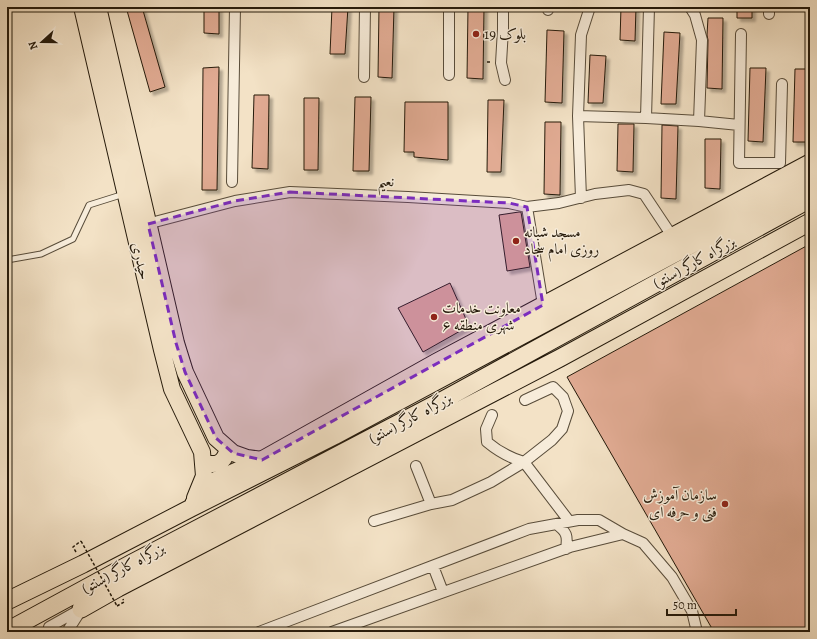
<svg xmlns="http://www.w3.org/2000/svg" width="817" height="639" font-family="Alegreya,Amiri,serif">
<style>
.building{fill:#e1ab93;stroke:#251a0b;filter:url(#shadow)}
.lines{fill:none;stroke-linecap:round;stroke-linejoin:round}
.service-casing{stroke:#584c3a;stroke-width:7}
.minor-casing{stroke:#584c3a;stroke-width:12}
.primary-casing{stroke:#251a0b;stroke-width:18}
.trunk-casing{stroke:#251a0b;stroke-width:19}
.path{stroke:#251a0b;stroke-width:1.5;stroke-dasharray:3 2;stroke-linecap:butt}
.service{stroke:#f7ecda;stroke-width:5}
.minor{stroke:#f7ecda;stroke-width:10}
.primary{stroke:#f3e2c6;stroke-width:16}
.trunk{stroke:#f3e2c6;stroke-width:17}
.path-bridge{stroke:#251a0b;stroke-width:1.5;stroke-dasharray:3 2;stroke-linecap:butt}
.marked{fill:#7b2cbf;fill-opacity:0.2;stroke:#7b2cbf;stroke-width:3;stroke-dasharray:8 5;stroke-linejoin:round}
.poi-dot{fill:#8f2418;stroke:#f7ecda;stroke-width:1.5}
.labels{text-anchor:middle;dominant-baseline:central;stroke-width:3;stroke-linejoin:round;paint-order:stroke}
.poi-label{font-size:15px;fill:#251a0b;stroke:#f7ecda;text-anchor:start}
.street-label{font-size:15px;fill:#251a0b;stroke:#f7ecda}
</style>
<defs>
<filter id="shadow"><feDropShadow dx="3.5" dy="3.5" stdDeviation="1" flood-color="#0004"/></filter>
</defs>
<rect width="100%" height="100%" fill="#f3e2c6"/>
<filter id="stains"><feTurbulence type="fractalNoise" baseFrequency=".005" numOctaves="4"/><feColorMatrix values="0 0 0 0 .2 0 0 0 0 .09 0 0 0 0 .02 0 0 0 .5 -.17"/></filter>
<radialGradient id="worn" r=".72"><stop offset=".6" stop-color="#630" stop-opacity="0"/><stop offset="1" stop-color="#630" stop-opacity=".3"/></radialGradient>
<path class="building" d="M126 7H142L165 87 150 92Z
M204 7H219V34L204 33Z
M332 7H348L345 54H330Z
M379 7H394L392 78 378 77Z
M468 7H484L483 79 467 78Z
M621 7H636L635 41 620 40Z
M737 7H752V18H737Z
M708 18H723L722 89 707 88 708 40 707 35Z
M547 30 564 31 562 103 545 102Z
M664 32 680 33 676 104H661Z
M590 55 606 56 603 103H588Z
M219 67 217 190H202L203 68Z
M750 68H766L763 142 748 141Z
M795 69H810L807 142H793Z
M254 95H269L268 169 252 168Z
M355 97H371L369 171H353Z
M304 98H319L318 170H304Z
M488 100H504L501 172H487Z
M405 102H448V160L414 157V152H404Z
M545 122H561L560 195 544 194Z
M618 124H634L633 172 617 171Z
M662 125 678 126 676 199 661 198Z
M705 139H721L720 189 705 188Z
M519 212H521L530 267 507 271 499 215Z
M810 244V632H714L567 377Z
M450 283 469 326 423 352 398 308Z"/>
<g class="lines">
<defs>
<path id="service" d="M7 260 41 254 73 239 89 205 124 194"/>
<path id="minor" d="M449 7V75
M503 7V29L501 63 505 80
M769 7V14
M548 10V7
M741 34 739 163H780L782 84
M364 77 365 7
M578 116 646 118 699 121 702 40 695 15 690 7
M646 118 649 7
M699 121 739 125
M232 182 235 7
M581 198 578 116 581 35 590 7
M527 207 559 203 595 194 629 190 644 194 672 236
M143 225 235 201 290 192 408 197 509 203 527 207 543 305
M525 400 553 387 563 397 568 411 562 429 552 440 524 462 569 521
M492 415 486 429 487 442C499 452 510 458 524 462
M416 466 431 504 452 500 491 482 524 462
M374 521 431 504
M556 524C567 532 568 536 566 549
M433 566 443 592
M49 627 81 609
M67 632 81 610
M259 632 529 529 578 520H599L623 534 643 543 672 577 692 611 697 632
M332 632 570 547 623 534"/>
<path id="primary" d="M82 7 162 350 172 389 202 452 204 476 195 498
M98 7 176 343 185 372 216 438 233 453 247 458 262 460
M203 462C217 467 224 463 228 449"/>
<path id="trunk" d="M194 503 210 483 262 460 437 362 810 163
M7 601 83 564 191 508 334 436 810 181
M81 609 118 588 560 358 810 222
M7 631 132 563 445 399 810 199"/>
</defs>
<use href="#service" class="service-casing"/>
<use href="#minor" class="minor-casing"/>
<use href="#primary" class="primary-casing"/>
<use href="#trunk" class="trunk-casing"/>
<path class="path" d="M487 62H491
M76 552 73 547 81 541
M117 606 124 602 123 599"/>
<use href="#service" class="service"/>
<use href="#minor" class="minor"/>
<use href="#primary" class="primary"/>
<use href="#trunk" class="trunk"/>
<path class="path-bridge" d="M81 541 117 606"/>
</g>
<path class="marked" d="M290 192 509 203 527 207 543 305 262 460 233 453 216 438 185 372 176 343 148 224 235 201Z"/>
<g class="poi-dot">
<circle cx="476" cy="34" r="4"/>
<circle cx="516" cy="241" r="4"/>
<circle cx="434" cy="317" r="4"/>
<circle cx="725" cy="504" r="4"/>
</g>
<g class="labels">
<g class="poi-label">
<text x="484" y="34">بلوک 19</text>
<text x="524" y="232">مسجد شبانه<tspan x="524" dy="17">روزی امام سجاد</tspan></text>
<text x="442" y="308">معاونت خدمات<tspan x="442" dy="17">شهری منطقه ۶</tspan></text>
<text x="717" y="495" text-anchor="end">سازمان آموزش<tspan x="717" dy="17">فنی و حرفه ای</tspan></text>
</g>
<g class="street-label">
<text transform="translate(386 181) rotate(2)">نعیم</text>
<text transform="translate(141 261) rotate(77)">حیدری</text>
<text transform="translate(694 262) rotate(-29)">بزرگراه کارگر (سنتو)</text>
<text transform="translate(410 418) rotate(-28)">بزرگراه کارگر (سنتو)</text>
<text transform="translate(123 568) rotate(-28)">بزرگراه کارگر (سنتو)</text>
</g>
</g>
<rect width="817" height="639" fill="none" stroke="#f3e2c6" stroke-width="24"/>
<rect x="8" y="8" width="801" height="623" fill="none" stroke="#251a0b" stroke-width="2"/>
<rect x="12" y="12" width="793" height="615" fill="none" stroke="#251a0b"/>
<g transform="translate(42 42) rotate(249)" stroke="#f7ecda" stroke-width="3" paint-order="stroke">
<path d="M0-3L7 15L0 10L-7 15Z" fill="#251a0b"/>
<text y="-6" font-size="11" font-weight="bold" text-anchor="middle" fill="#251a0b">N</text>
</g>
<path d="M667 609v6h69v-6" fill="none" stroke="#251a0b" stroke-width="2"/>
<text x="673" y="609" font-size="12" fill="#251a0b" stroke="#f7ecda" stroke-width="3" paint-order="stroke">50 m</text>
<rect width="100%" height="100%" filter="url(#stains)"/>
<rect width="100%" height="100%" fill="url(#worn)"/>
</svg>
